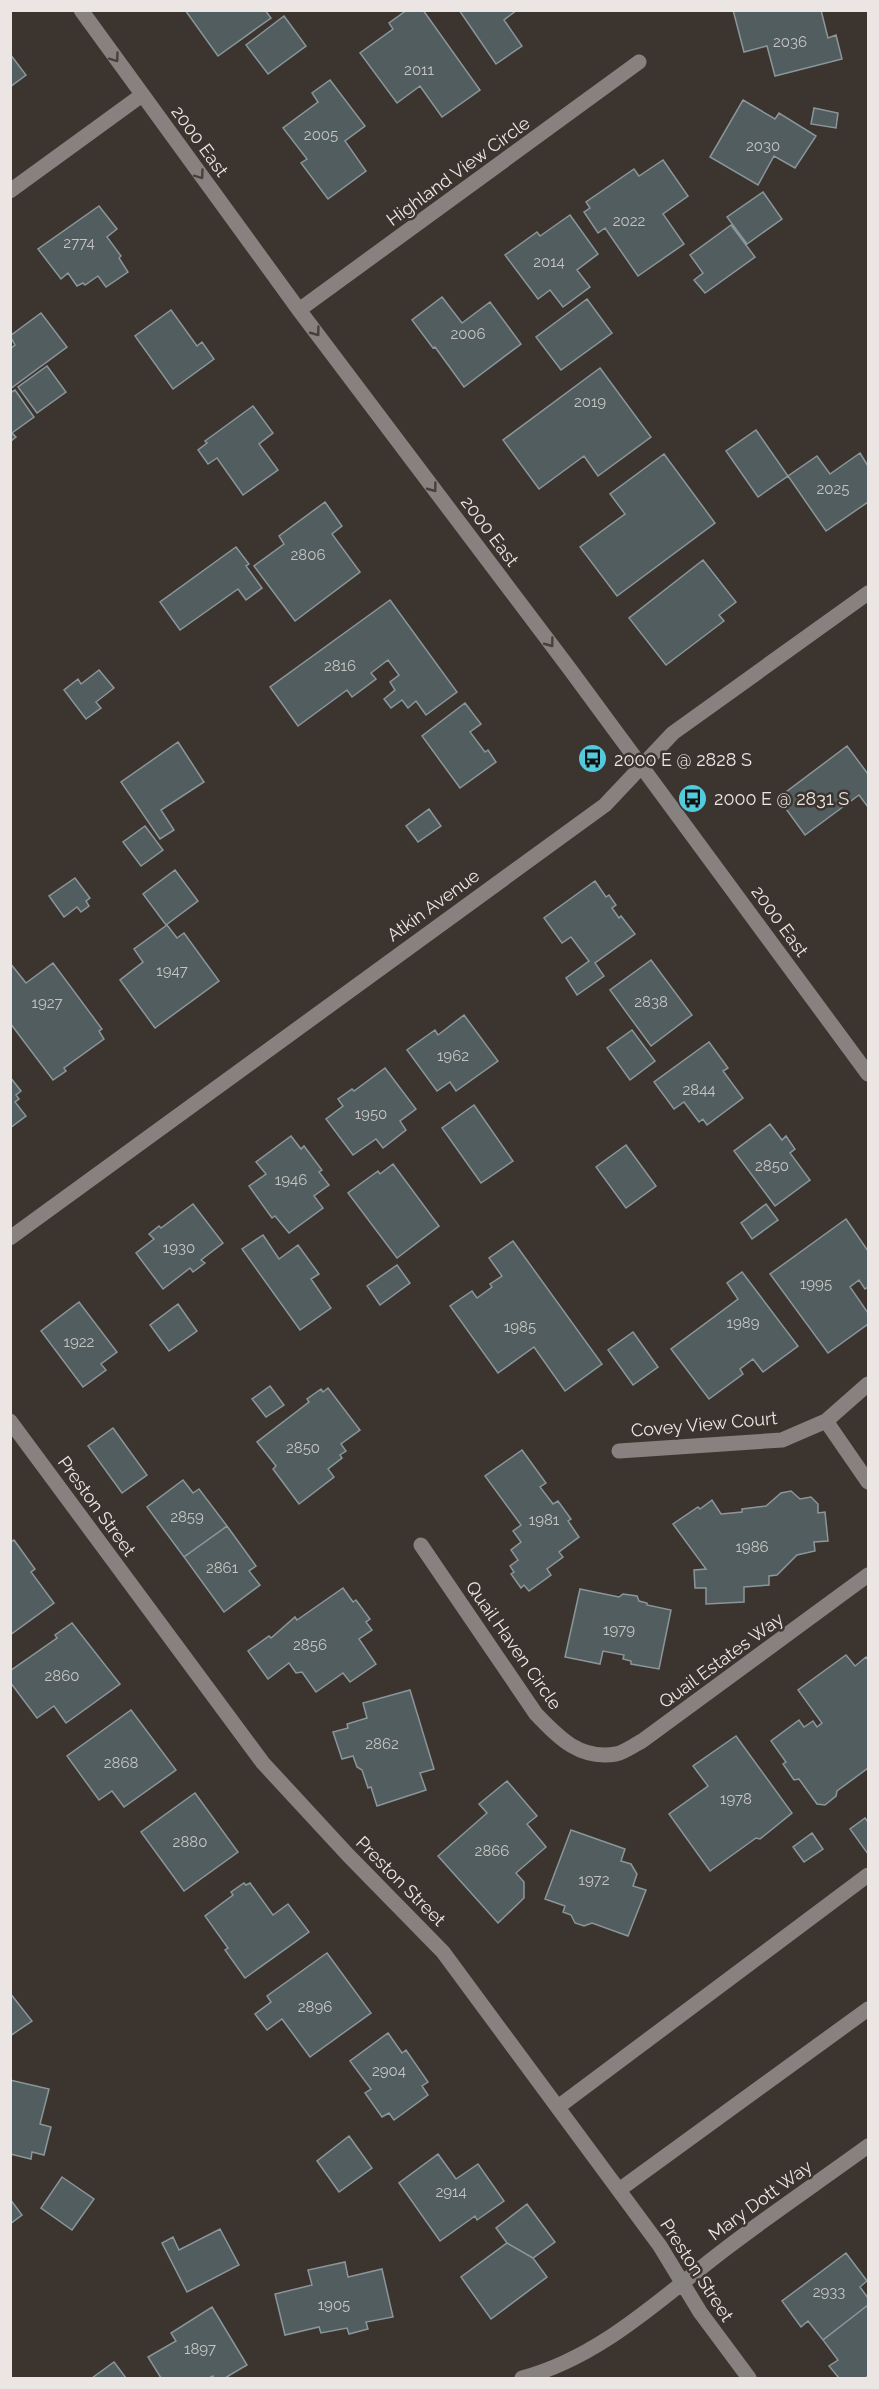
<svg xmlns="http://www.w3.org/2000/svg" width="879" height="2389" font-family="Raleway,sans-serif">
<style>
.building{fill:#525d5f;stroke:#8a9699;stroke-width:1.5}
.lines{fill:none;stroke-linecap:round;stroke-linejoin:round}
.minor{stroke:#878280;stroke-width:15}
.oneway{stroke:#47403b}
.labels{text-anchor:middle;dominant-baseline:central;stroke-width:5;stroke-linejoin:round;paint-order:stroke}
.number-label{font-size:15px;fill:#c5c4c2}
.street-label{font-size:18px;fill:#ebe6e3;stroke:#3c342f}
.poi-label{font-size:18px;fill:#ebe6e3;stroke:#3c342f;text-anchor:start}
</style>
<rect width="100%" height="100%" fill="#3c342f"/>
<path class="building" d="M185 10H265L271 18 218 56Z
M407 10H423L480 90 442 117 420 86 397 103 360 53 393 29 389 23Z
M459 10H517L504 20 522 46 496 64Z
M733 10H821L828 38 836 35 842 59 775 76 767 46 744 52Z
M284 16 306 46 268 74 246 45Z
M10 54 26 75 10 87Z
M330 80 365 126 345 141 366 171 328 199 301 163 307 159 283 128 318 102 312 93Z
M743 100 775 119 779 113 816 136 795 168 774 156 758 185 710 157Z
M814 108 838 113 836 128 811 124Z
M663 160 688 196 663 214 684 244 638 276 605 228 598 233 584 212 590 208 586 202 634 169 639 176Z
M763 192 782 219 747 244 727 217Z
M99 206 117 229 107 237 121 256 119 258 128 272 106 287 98 276 85 285 83 283 77 286 68 273 61 279 38 249Z
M570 215 598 254 577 270 590 287 563 307 550 290 538 299 505 255 537 232 540 236Z
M731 225 755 257 705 293 694 280 703 273 690 255Z
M442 297 462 323 490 302 521 344 464 387 435 347 433 348 412 320Z
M587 299 612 333 561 370 536 337Z
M171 310 197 346 202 342 214 359 173 389 135 336Z
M41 313 67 347 10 389V349L15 345 10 336Z
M47 366 66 392 37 413 18 387Z
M600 368 651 437 598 476 584 456 539 489 503 440Z
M15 390 34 417 12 433 16 437 10 442V393Z
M253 406 273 433 259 444 278 470 243 495 217 458 208 464 198 450 207 443 205 441Z
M756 430 788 476 758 497 726 451Z
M860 453 868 466V502L826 531 788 476 817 456 830 474Z
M664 454 715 523 617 596 580 547 625 514 610 494Z
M325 502 342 526 332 534 360 572 295 621 254 566 284 544 279 536Z
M236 547 249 564 246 566 262 588 246 600 238 589 180 630 160 602Z
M703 560 736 602 719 615 724 621 666 665 629 618Z
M390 600 457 692 426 715 416 701 408 708 402 700 391 708 384 699 395 690 390 682 399 675 388 660 371 673 376 679 352 697 347 690 298 726 270 687Z
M99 670 114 688 96 702 101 708 86 719 64 690 78 679 81 684Z
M465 703 481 724 470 732 485 752 488 750 496 762 460 788 422 736Z
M178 742 204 782 161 810 174 830 160 839 121 782Z
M847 746 868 774V807L859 795 805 835 778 798Z
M429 809 441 826 418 842 406 826Z
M145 826 163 850 141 866 123 842Z
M175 870 198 901 166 925 143 894Z
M75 878 90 898 86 901 89 906 81 912 77 907 64 917 49 896Z
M595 881 606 897 609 895 616 905 612 908 619 918 621 916 635 934 595 963 604 976 577 995 566 978 589 961 571 937 562 943 544 918Z
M167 925 177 938 184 933 219 981 155 1028 120 980 143 962 134 949Z
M651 960 692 1015 651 1046 610 990Z
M10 963 26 983 53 963 102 1029 99 1031 104 1039 64 1068 66 1071 53 1080 10 1023Z
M464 1015 498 1061 456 1091 450 1082 437 1091 407 1050 435 1030 438 1035Z
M632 1030 655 1061 630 1080 607 1048Z
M709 1042 728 1068 723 1071 743 1098 707 1125 703 1119 699 1122 684 1102 674 1109 654 1082Z
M385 1068 416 1109 400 1121 406 1130 383 1148 376 1139 353 1155 326 1119 343 1106 338 1099 352 1089 354 1091Z
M10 1077 21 1091 16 1095 19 1099 15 1102 26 1116 10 1128Z
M474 1105 513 1161 481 1183 442 1128Z
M770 1124 782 1140 786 1136 795 1149 790 1153 810 1180 775 1206 734 1151Z
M291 1136 301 1149 304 1146 322 1170 319 1172 329 1185 314 1196 323 1208 289 1233 275 1216 272 1218 249 1186 266 1174 256 1162Z
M626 1145 656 1186 626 1208 596 1167Z
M393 1164 439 1226 397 1258 348 1193 378 1171 380 1174Z
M193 1204 223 1243 201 1260 205 1263 193 1272 190 1268 163 1289 136 1253 154 1239 149 1234 159 1226 161 1228Z
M766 1204 778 1220 752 1239 741 1223Z
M846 1219 868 1251V1287L865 1289 859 1280 850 1287 868 1313V1324L828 1353 770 1274Z
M263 1235 279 1259 298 1245 319 1274 311 1279 331 1308 300 1330 242 1249Z
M513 1241 602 1364 565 1391 534 1347 498 1373 450 1306 472 1291 477 1298 492 1287 490 1284 502 1276 489 1258Z
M397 1265 410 1283 380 1305 367 1286Z
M742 1272 798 1346 763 1372 753 1359 740 1369 743 1374 709 1399 671 1349 738 1299 727 1283Z
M79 1302 117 1352 101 1364 106 1370 83 1387 41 1331Z
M178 1304 197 1331 169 1351 150 1325Z
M633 1332 658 1367 633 1385 608 1350Z
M270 1386 284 1405 266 1417 252 1399Z
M328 1388 360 1430 341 1444 346 1451 340 1455 342 1458 328 1469 334 1477 299 1504 273 1469 276 1466 257 1442 309 1402 307 1399 321 1389 323 1392Z
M113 1428 147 1475 122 1493 88 1446Z
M522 1450 546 1483 540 1487 553 1504 558 1501 571 1519 568 1521 579 1537 559 1552 563 1557 547 1569 551 1575 529 1591 524 1585 521 1588 511 1574 514 1572 510 1566 518 1560 511 1550 521 1542 513 1531 521 1525 485 1476Z
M183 1480 193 1493 199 1489 227 1526 184 1557 147 1507Z
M791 1491 800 1499 811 1497 818 1504V1513L825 1512 828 1541 814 1542 815 1551 797 1555 777 1575 769 1576V1585L744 1587V1602L706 1604V1588H695L694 1570 706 1569 673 1524 698 1507 700 1509 712 1500 721 1514 742 1512V1509L766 1506 781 1493Z
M227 1526 256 1566 249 1571 260 1585 224 1612 184 1557Z
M14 1540 35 1569 31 1572 54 1603 10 1635V1542Z
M343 1588 353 1602 356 1600 370 1619 366 1622 372 1630 359 1639 376 1664 350 1682 343 1673 316 1692 302 1672 296 1673 289 1663 268 1679 248 1651 269 1636 271 1638 295 1617 297 1620Z
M580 1589 619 1597 623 1594 637 1596 639 1601 647 1603V1605L671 1610 659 1669 631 1664V1661L623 1659 624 1655 603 1651 600 1664 565 1657Z
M72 1623 120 1684 66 1723 54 1706 37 1718 10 1682V1671L57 1638 55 1635Z
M846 1655 855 1666 866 1657 868 1660V1768L837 1791 836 1796 825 1805 817 1804 799 1779 794 1780 783 1764 786 1762 771 1741 799 1720 804 1727 813 1721 817 1727 822 1723 798 1690Z
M410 1690 434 1769 420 1773 426 1790 377 1806 371 1787 368 1788 362 1770 357 1767 353 1756 342 1759 333 1732 348 1728 347 1724 367 1718 363 1703Z
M131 1710 176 1770 124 1807 112 1791 99 1800 67 1756Z
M736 1736 792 1813 760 1839 756 1838 710 1871 669 1814 708 1786 693 1766Z
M507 1781 537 1816 527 1824 546 1847 516 1873 524 1882V1898L498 1923 438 1856 487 1813 479 1804Z
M195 1793 238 1852 184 1891 141 1832Z
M865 1818 868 1822V1854L850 1829Z
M571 1830 625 1849 621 1861 631 1864 637 1874 633 1886 646 1890 628 1936 592 1923 584 1926 575 1923 571 1915 563 1912 565 1906 545 1899Z
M812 1833 823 1849 804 1862 793 1847Z
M244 1883 246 1885 250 1883 273 1915 288 1904 309 1932 245 1978 225 1950 228 1948 205 1916 233 1895 231 1892Z
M327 1953 371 2013 310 2057 282 2019 267 2030 255 2014 271 2002 267 1996Z
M10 1993 32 2021 10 2036Z
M388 2033 402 2053 406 2050 428 2082 422 2086 428 2095 394 2120 389 2113 382 2117 365 2093 371 2089 350 2061Z
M10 2080 49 2089 40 2124 51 2127 44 2155 32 2152 31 2159 10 2154Z
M349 2136 372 2168 339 2192 317 2161Z
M438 2154 456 2179 478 2164 504 2201 477 2220 475 2216 440 2241 399 2183Z
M62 2177 94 2199 72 2230 41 2208Z
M10 2199 22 2215 10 2224Z
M527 2204 555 2242 533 2258 507 2243 496 2228Z
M220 2229 239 2265 187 2292 162 2243 173 2237 179 2250Z
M507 2243 533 2258 547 2277 491 2319 461 2277Z
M846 2253 867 2281 860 2287 868 2298V2305L823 2340 808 2321 801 2327 782 2301Z
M345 2262 348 2277 382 2269 393 2317 366 2322 368 2329 349 2334 347 2328 321 2333 319 2327 285 2335 275 2294 312 2285 308 2270Z
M868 2305V2376L865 2378H839L829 2366 838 2360 823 2340Z
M212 2307 247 2365 225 2378H214L213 2376 209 2378H161L148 2357 176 2341 171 2333Z
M114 2362 126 2378H92Z"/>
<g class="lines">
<path class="minor" d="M81 10 299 310 569 668 868 1074
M10 191 142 95
M299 310 639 62
M10 1238 605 805 673 733 868 593
M10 1421 263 1763 348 1855 443 1952 660 2246 700 2312 749 2378
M826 1421 868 1482
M619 1451 782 1440 826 1421 868 1384
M421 1545 536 1714C560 1739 580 1760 616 1754 625 1752 634 1745 642 1741L868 1575
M558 2107 868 1875
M619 2190 868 2009
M522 2378C601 2357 661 2298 724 2250 771 2214 820 2181 868 2146"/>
</g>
<defs><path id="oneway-chevron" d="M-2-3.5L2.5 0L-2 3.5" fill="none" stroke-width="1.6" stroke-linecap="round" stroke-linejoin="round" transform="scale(1.5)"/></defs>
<g class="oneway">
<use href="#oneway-chevron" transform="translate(115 58) rotate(54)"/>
<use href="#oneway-chevron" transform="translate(200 175) rotate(54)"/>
<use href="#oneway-chevron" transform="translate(316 332) rotate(53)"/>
<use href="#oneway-chevron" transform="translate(433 488) rotate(53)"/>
<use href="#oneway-chevron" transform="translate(550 643) rotate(53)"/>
</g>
<defs>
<symbol id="bus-disc" viewBox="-11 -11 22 22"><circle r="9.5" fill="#54cadd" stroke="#3c342f"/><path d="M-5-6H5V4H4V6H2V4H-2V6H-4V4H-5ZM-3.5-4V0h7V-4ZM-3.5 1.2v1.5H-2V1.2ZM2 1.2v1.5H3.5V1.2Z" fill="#111"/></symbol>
</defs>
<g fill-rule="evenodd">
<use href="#bus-disc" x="576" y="742" width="33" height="33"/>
<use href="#bus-disc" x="676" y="782" width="33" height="33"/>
</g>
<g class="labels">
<g class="number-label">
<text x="790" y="42">2036</text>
<text x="419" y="70">2011</text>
<text x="321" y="135">2005</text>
<text x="763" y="146">2030</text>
<text x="629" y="221">2022</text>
<text x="79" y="243">2774</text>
<text x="549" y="262">2014</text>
<text x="468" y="334">2006</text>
<text x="590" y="402">2019</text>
<text x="833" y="489">2025</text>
<text x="308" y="555">2806</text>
<text x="340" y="666">2816</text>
<text x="172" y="971">1947</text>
<text x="651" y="1002">2838</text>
<text x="47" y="1003">1927</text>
<text x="453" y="1056">1962</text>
<text x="699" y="1090">2844</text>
<text x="371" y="1114">1950</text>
<text x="772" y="1166">2850</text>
<text x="291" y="1180">1946</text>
<text x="179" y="1248">1930</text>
<text x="816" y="1284">1995</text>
<text x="743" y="1323">1989</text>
<text x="520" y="1327">1985</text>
<text x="79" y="1342">1922</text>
<text x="303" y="1448">2850</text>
<text x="187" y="1517">2859</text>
<text x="544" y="1520">1981</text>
<text x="752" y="1547">1986</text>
<text x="222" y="1568">2861</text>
<text x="619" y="1630">1979</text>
<text x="310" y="1645">2856</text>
<text x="62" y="1676">2860</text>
<text x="382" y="1744">2862</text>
<text x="121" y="1763">2868</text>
<text x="736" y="1799">1978</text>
<text x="190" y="1842">2880</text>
<text x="492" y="1851">2866</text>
<text x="594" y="1880">1972</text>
<text x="315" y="2007">2896</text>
<text x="389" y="2071">2904</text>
<text x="451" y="2192">2914</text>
<text x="829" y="2292">2933</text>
<text x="334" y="2305">1905</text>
<text x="200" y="2349">1897</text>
</g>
<g class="street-label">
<text transform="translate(200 141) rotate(54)">2000 East</text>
<text transform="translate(458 171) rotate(-36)">Highland View Circle</text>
<text transform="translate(490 531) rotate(53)">2000 East</text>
<text transform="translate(433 905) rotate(-36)">Atkin Avenue</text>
<text transform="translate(780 921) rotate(54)">2000 East</text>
<text transform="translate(704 1424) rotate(-5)">Covey View Court</text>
<text transform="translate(97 1506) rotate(54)">Preston Street</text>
<text transform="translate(514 1645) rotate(55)">Quail Haven Circle</text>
<text transform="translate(721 1660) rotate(-36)">Quail Estates Way</text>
<text transform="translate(401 1881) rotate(45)">Preston Street</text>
<text transform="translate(760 2200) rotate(-36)">Mary Dott Way</text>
<text transform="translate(697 2270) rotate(57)">Preston Street</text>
</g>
<g class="poi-label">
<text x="614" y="759">2000 E @ 2828 S</text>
<text x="714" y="798">2000 E @ 2831 S</text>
</g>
</g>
<rect width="879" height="2389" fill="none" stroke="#ebe6e3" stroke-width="24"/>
</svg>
